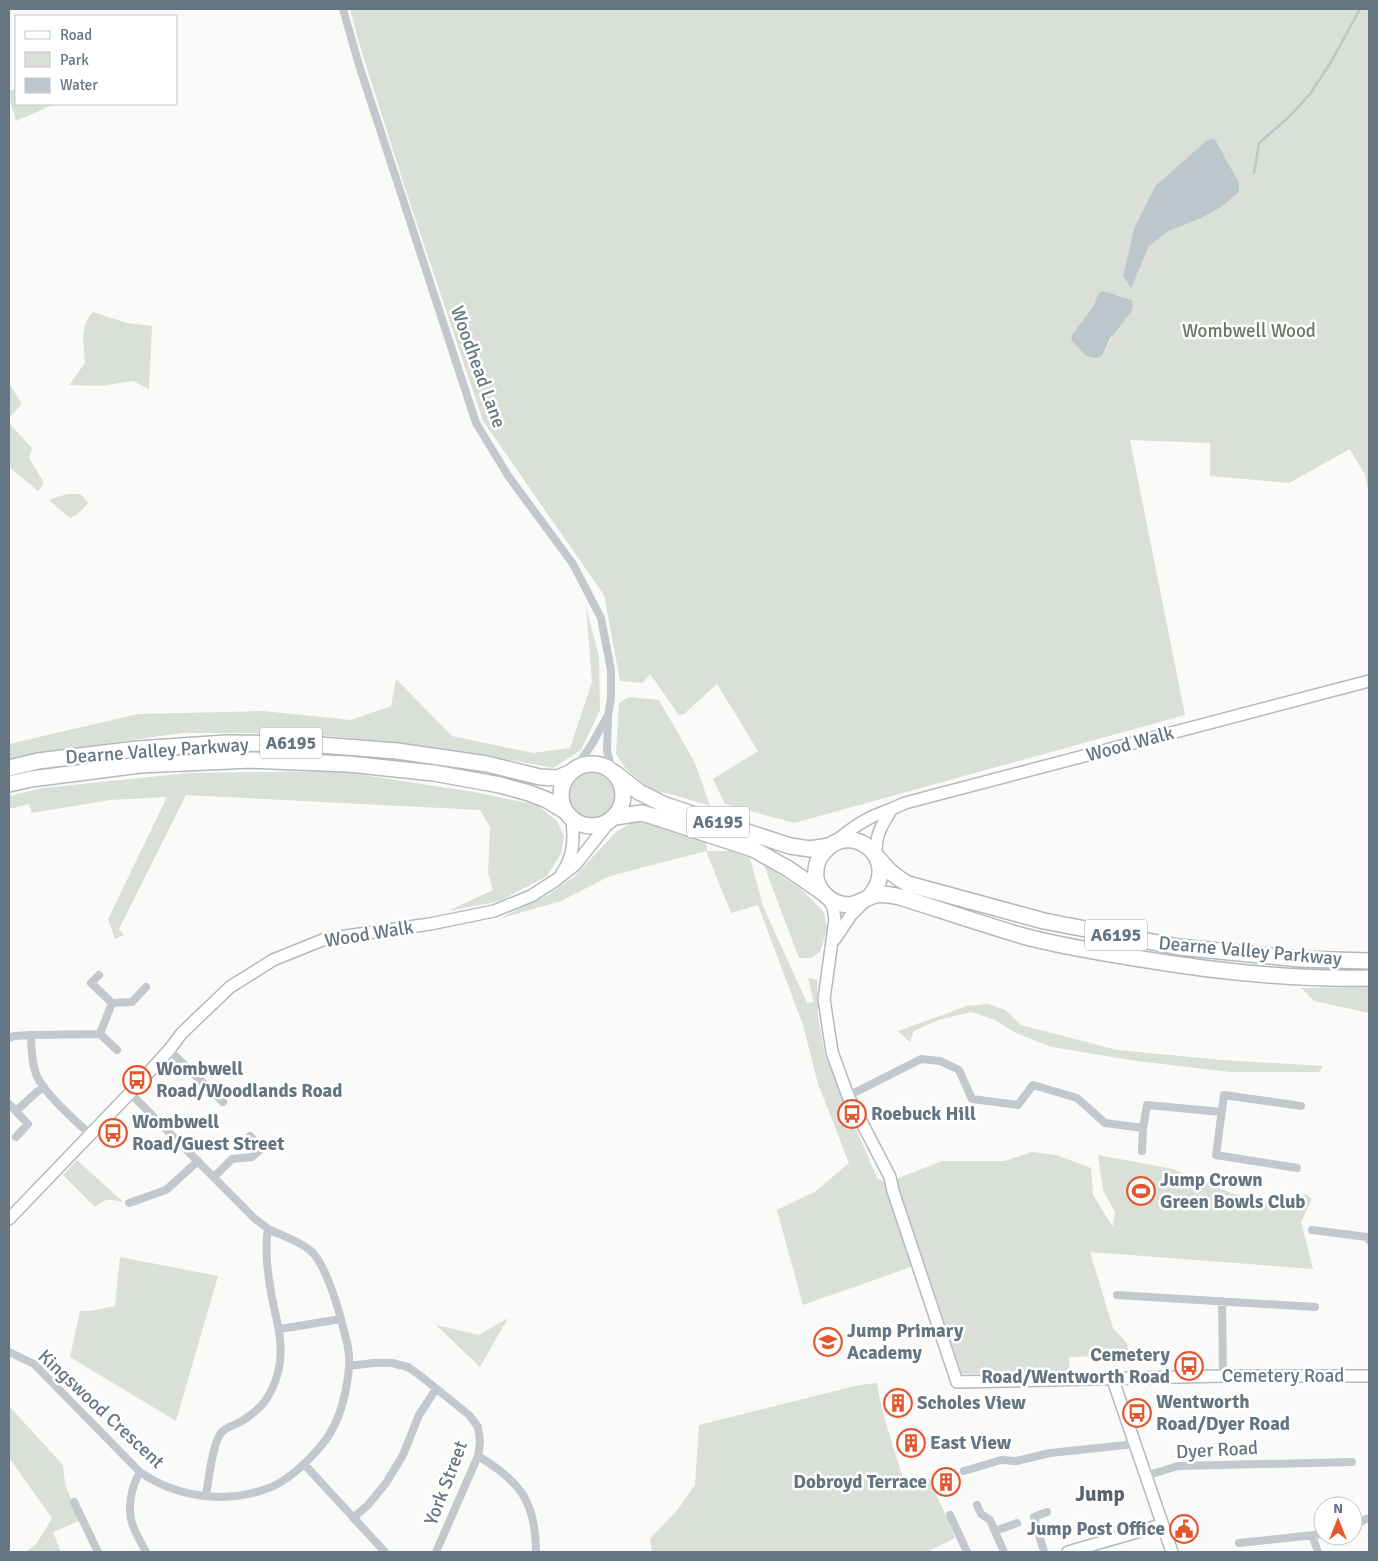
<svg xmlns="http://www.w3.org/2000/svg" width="1378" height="1561" font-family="Signika,sans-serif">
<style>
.green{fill:#dadfd7;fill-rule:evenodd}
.water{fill:#bbc7cb}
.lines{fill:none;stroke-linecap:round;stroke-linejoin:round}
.stream{stroke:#bbc7cb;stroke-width:2.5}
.secondary-casing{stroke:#b3babf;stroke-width:14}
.highway-casing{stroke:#b4b9bd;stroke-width:18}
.street{stroke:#c3c8cc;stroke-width:8}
.secondary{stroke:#fff;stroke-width:11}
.highway{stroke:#fff;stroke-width:15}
.labels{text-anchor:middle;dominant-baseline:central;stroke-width:5;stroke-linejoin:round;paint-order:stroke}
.shield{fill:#fff;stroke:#939fa8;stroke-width:1}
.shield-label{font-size:18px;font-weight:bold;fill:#657683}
.park-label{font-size:19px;fill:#687a64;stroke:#fff}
.street-label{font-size:19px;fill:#657683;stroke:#fff}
.poi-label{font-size:19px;font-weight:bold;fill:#657683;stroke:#fff;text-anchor:start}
.quarter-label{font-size:21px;font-weight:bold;fill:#57646e;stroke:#fff}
</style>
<rect width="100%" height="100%" fill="#fafaf8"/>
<path class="green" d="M350 9H1369V495L1365 475 1350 449 1289 483 1210 476V443L1130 440 1185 715 794 823 725 804 713 779 758 751 717 684 684 714 679 715 650 674 643 683 620 681 604 595 483 421 404 185 359 43ZM1206 141 1199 219 1169 231 1149 246 1131 287 1123 276 1134 228 1155 186ZM1098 294 1118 295 1132 301 1102 356H1086L1071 340 1072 335 1094 305Z
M16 89V104H55L16 121 9 97V90Z
M93 312 127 323 152 326 149 389 133 381 99 386 69 385 85 363C84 345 79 326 93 312Z
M9 383 22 404 9 418Z
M9 423 32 448 29 458 44 483 38 491 9 467Z
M67 494H81L88 503 77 515 70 518 49 500Z
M586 607 599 657 600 710 581 750 553 768 479 754 391 742 298 733H182L54 751 9 760V744L138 714 264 711 351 720 391 706 396 679 452 736 533 753 570 748 592 682Z
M629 697 659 700 695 763 710 806 671 794 652 791 626 769 616 754 619 703Z
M337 771 474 792 537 805 557 821 564 836 561 854 547 876 500 901 448 911 493 890 488 873 490 827 480 810 186 795 119 929 124 935 115 939 108 919 167 797 111 800 32 813 29 804 9 809V796L43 788 188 773Z
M569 795a23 23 0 1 1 46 0a23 23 0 1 1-46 0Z
M647 822 706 842 707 851H730L750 858 763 906 807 1003 814 1002 808 978 817 980 818 1016 825 1055 877 1178 887 1183 911 1267 803 1305 777 1210 816 1191 849 1163 818 1084 803 1025 758 905 731 913 706 851 610 876 561 901 498 919 548 895 574 877 616 832 631 823Z
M763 863 804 892 824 912 827 929 820 952 811 958H799Z
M1369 987V1013L1314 1001 1301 988Z
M988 1004 1005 1010 1021 1025 1117 1050 1222 1060 1323 1066 1319 1072H1230L1129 1060 1052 1047 1016 1033 995 1020 971 1012 938 1020 914 1031 910 1042 898 1031 967 1006Z
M1032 1152 1056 1155 1091 1168 1093 1195 1113 1227 1115 1212 1103 1190 1098 1155 1173 1169 1231 1193 1263 1200 1292 1201 1306 1194 1312 1199 1301 1222 1313 1269 1090 1252 1113 1328 1127 1343 1129 1355 1069 1357 1070 1373 962 1374 896 1179 942 1161H1004Z
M77 1160 122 1201 121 1202C108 1198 105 1199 95 1207L63 1175Z
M120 1257 218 1276 176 1421 70 1357 80 1311H89L115 1306Z
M508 1318 480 1367 436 1325 479 1335Z
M877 1383 882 1410 905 1485 929 1478C937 1498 948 1518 955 1538L927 1552H652L650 1539 678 1509 695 1485 699 1425 859 1385Z
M9 1406 63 1465 65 1483 79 1521 53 1532 61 1552H26L37 1543 52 1518 9 1458Z"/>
<path class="water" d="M1214 138 1239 183V192L1221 207 1199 219 1169 231 1149 246 1131 288 1123 276 1134 228 1155 186 1206 141Z
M1103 291 1132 300 1133 307 1131 312 1110 339 1102 356 1097 358 1086 356 1071 340 1072 335 1094 305 1098 294Z"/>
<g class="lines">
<path class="stream" d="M1254 173 1259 143 1289 117 1310 94 1331 62 1360 9"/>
<defs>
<path id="secondary" d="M835 842C847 832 864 819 879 814 888 810 895 808 905 803L1369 681
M876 855C876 833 880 829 891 810
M562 873C574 856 574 839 572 819
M826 896 833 907 835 919 824 999 832 1052 848 1096 890 1177 893 1191 957 1382 1223 1376H1369
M835 939 851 915 865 901
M9 1219 130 1093 169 1050 182 1033 230 987 273 960 325 939 430 924 494 911 531 896 556 880 575 865 610 821
M1112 1377 1172 1552
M1068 1552 1161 1525"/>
<path id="highway" d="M561 795a31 31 0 1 1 62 0a31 31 0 1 1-62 0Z
M9 768 38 761 137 749 226 743 307 744 397 751 487 764 540 777 557 778 572 772
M615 773 639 792 665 805 790 846 810 849 829 846
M9 784 31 779 140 765 251 760 348 764 434 773 500 785 529 793 547 800 565 811
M615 817 642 813 652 816 753 849 787 868 822 892
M879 859C887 870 895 877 908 884L1044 921 1179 947 1300 959 1369 961
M870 896C902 859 850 818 823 853 817 860 815 869 816 878 818 889 827 899 838 903 852 908 858 902 870 897 879 892 891 895 900 897 941 910 982 924 1023 936 1060 946 1098 952 1135 958 1212 971 1291 980 1369 978"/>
</defs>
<use href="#secondary" class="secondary-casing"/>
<use href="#highway" class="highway-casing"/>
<path class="street" d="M343 9 359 65 476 423 509 477 573 564 601 618 611 670V698L608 716 607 751 612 771
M575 769 592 744 607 717
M99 975 91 983 112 1003
M100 1034 117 1050
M31 1035C31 1048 32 1062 36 1074 42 1091 76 1122 90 1134
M9 1038 14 1036 31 1035 100 1034 112 1003 132 1002 146 987
M169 1050 223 1102
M848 1096 921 1059 940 1061 959 1070 972 1099 1018 1105 1033 1085 1077 1098 1105 1123 1143 1128 1147 1105 1222 1112
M9 1104 28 1124 16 1137
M16 1111 38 1091 44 1087
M1142 1151 1143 1128
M1297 1168 1216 1155 1224 1095 1301 1106
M214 1177 232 1159 252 1157 262 1148 250 1136
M129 1203 166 1190 198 1161
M1312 1230 1367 1237 1369 1240
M1117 1295 1315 1307
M1222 1301 1223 1376
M280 1329 341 1319
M9 1352 34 1364 140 1472C176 1497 224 1504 266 1489 282 1484 297 1471 309 1459 319 1449 328 1439 334 1426 343 1408 347 1387 349 1368 351 1349 343 1329 339 1312 334 1295 324 1263 311 1251 300 1241 283 1236 270 1230 265 1227 260 1222 255 1219L130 1093
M349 1366 374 1363H392L408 1367 422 1377 469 1415 478 1427 480 1442 478 1456 436 1552
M478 1456C520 1481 536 1502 536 1552
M304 1464 385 1552
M964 1471 1001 1460 1016 1461 1050 1453 1126 1445 1134 1443
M140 1472C132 1485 128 1504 131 1519 133 1530 141 1542 146 1552
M1145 1476 1178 1466 1352 1462
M206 1496C208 1483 213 1438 223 1431 227 1427 235 1425 240 1422 261 1410 271 1397 278 1373 286 1342 274 1315 270 1286 267 1268 265 1247 268 1229
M74 1502 98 1552
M977 1505 981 1514 990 1520 1004 1552
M950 1515 967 1552
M353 1518 368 1505 386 1483 403 1455 419 1415 436 1389
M1353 1526 1366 1519
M995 1531 1017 1523
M1312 1535 1318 1552
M1239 1543 1323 1534
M1044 1552 1034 1517 1047 1512"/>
<use href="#secondary" class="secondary"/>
<use href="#highway" class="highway"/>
</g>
<defs>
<symbol id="bus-ring" viewBox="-11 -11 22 22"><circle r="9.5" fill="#fff" stroke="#e4572e" stroke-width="1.5"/><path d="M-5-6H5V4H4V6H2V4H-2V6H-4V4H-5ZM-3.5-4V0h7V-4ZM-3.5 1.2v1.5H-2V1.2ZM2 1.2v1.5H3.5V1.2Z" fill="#e4572e"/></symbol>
<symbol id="stadium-ring" viewBox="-11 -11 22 22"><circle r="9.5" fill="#fff" stroke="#e4572e" stroke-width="1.5"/><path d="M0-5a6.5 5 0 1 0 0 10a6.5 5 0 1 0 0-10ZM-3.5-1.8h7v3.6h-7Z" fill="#e4572e"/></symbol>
<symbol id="school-ring" viewBox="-11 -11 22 22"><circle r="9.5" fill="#fff" stroke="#e4572e" stroke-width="1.5"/><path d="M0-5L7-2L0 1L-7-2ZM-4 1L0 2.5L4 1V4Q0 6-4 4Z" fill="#e4572e"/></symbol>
<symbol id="building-ring" viewBox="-11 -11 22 22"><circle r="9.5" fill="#fff" stroke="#e4572e" stroke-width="1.5"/><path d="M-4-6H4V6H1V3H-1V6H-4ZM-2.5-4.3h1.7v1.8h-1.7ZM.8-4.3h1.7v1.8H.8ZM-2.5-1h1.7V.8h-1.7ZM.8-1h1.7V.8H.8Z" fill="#e4572e"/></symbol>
<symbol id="civic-ring" viewBox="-11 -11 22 22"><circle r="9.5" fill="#fff" stroke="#e4572e" stroke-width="1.5"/><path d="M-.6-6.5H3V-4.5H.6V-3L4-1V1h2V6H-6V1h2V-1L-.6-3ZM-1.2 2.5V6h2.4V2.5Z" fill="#e4572e"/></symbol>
</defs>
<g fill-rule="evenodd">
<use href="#bus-ring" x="121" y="1064" width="32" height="32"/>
<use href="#bus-ring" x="836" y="1098" width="32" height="32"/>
<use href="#bus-ring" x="97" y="1117" width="32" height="32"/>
<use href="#stadium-ring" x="1125" y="1175" width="32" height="32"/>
<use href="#school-ring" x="812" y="1326" width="32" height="32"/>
<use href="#bus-ring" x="1173" y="1350" width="32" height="32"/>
<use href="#building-ring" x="882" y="1387" width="32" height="32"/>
<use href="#bus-ring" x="1121" y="1397" width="32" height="32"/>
<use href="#building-ring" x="895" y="1427" width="32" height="32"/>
<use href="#building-ring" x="930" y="1466" width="32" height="32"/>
<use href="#civic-ring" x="1168" y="1513" width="32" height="32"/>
</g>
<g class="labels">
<g class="shield">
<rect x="260" y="727.5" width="62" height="31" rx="4"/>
<rect x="687" y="806.5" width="62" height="31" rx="4"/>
<rect x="1085" y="919.5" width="62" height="31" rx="4"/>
</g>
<g class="shield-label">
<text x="291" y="743">A6195</text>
<text x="718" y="822">A6195</text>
<text x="1116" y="935">A6195</text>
</g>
<g class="park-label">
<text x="1249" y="331">Wombwell Wood</text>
</g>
<g class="street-label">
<text transform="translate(478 367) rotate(70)">Woodhead Lane</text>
<text transform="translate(1130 744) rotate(-15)">Wood Walk</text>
<text transform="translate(157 751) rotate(-4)">Dearne Valley Parkway</text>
<text transform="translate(369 934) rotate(-9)">Wood Walk</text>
<text transform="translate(1250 951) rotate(5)">Dearne Valley Parkway</text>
<text x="1283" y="1376">Cemetery Road</text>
<text transform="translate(101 1409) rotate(43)">Kingswood Crescent</text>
<text transform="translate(1217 1450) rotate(-3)">Dyer Road</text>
<text transform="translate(446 1483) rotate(-69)">York Street</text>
</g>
<g class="poi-label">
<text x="156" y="1069">Wombwell<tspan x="156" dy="22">Road/Woodlands Road</tspan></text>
<text x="871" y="1114">Roebuck Hill</text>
<text x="132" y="1122">Wombwell<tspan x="132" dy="22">Road/Guest Street</tspan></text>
<text x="1160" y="1180">Jump Crown<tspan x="1160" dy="22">Green Bowls Club</tspan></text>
<text x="847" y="1331">Jump Primary<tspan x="847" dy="22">Academy</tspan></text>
<text x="1170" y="1355" text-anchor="end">Cemetery<tspan x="1170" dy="22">Road/Wentworth Road</tspan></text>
<text x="1156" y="1402">Wentworth<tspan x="1156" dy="22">Road/Dyer Road</tspan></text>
<text x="917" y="1403">Scholes View</text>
<text x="930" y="1443">East View</text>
<text x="927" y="1482" text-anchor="end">Dobroyd Terrace</text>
<text x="1165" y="1529" text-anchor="end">Jump Post Office</text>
</g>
<g class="quarter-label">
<text x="1100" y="1494">Jump</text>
</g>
</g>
<rect width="1378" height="1561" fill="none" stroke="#657683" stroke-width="20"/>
<rect x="15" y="15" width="162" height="90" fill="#ffffff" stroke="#c1c8cd"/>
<rect x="25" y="31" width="25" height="8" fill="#ffffff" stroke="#c1c8cd"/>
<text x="60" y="40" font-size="15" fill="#657683">Road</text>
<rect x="25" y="52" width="25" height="15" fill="#dadfd7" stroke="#c1c8cd"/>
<text x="60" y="65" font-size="15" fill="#657683">Park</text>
<rect x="25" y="78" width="25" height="15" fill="#bbc7cb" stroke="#c1c8cd"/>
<text x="60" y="90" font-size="15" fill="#657683">Water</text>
<g transform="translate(1338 1521)"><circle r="24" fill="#ffffff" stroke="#c1c8cd"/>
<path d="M0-4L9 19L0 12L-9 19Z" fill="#e4572e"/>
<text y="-8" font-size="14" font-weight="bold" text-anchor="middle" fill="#657683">N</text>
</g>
</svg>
